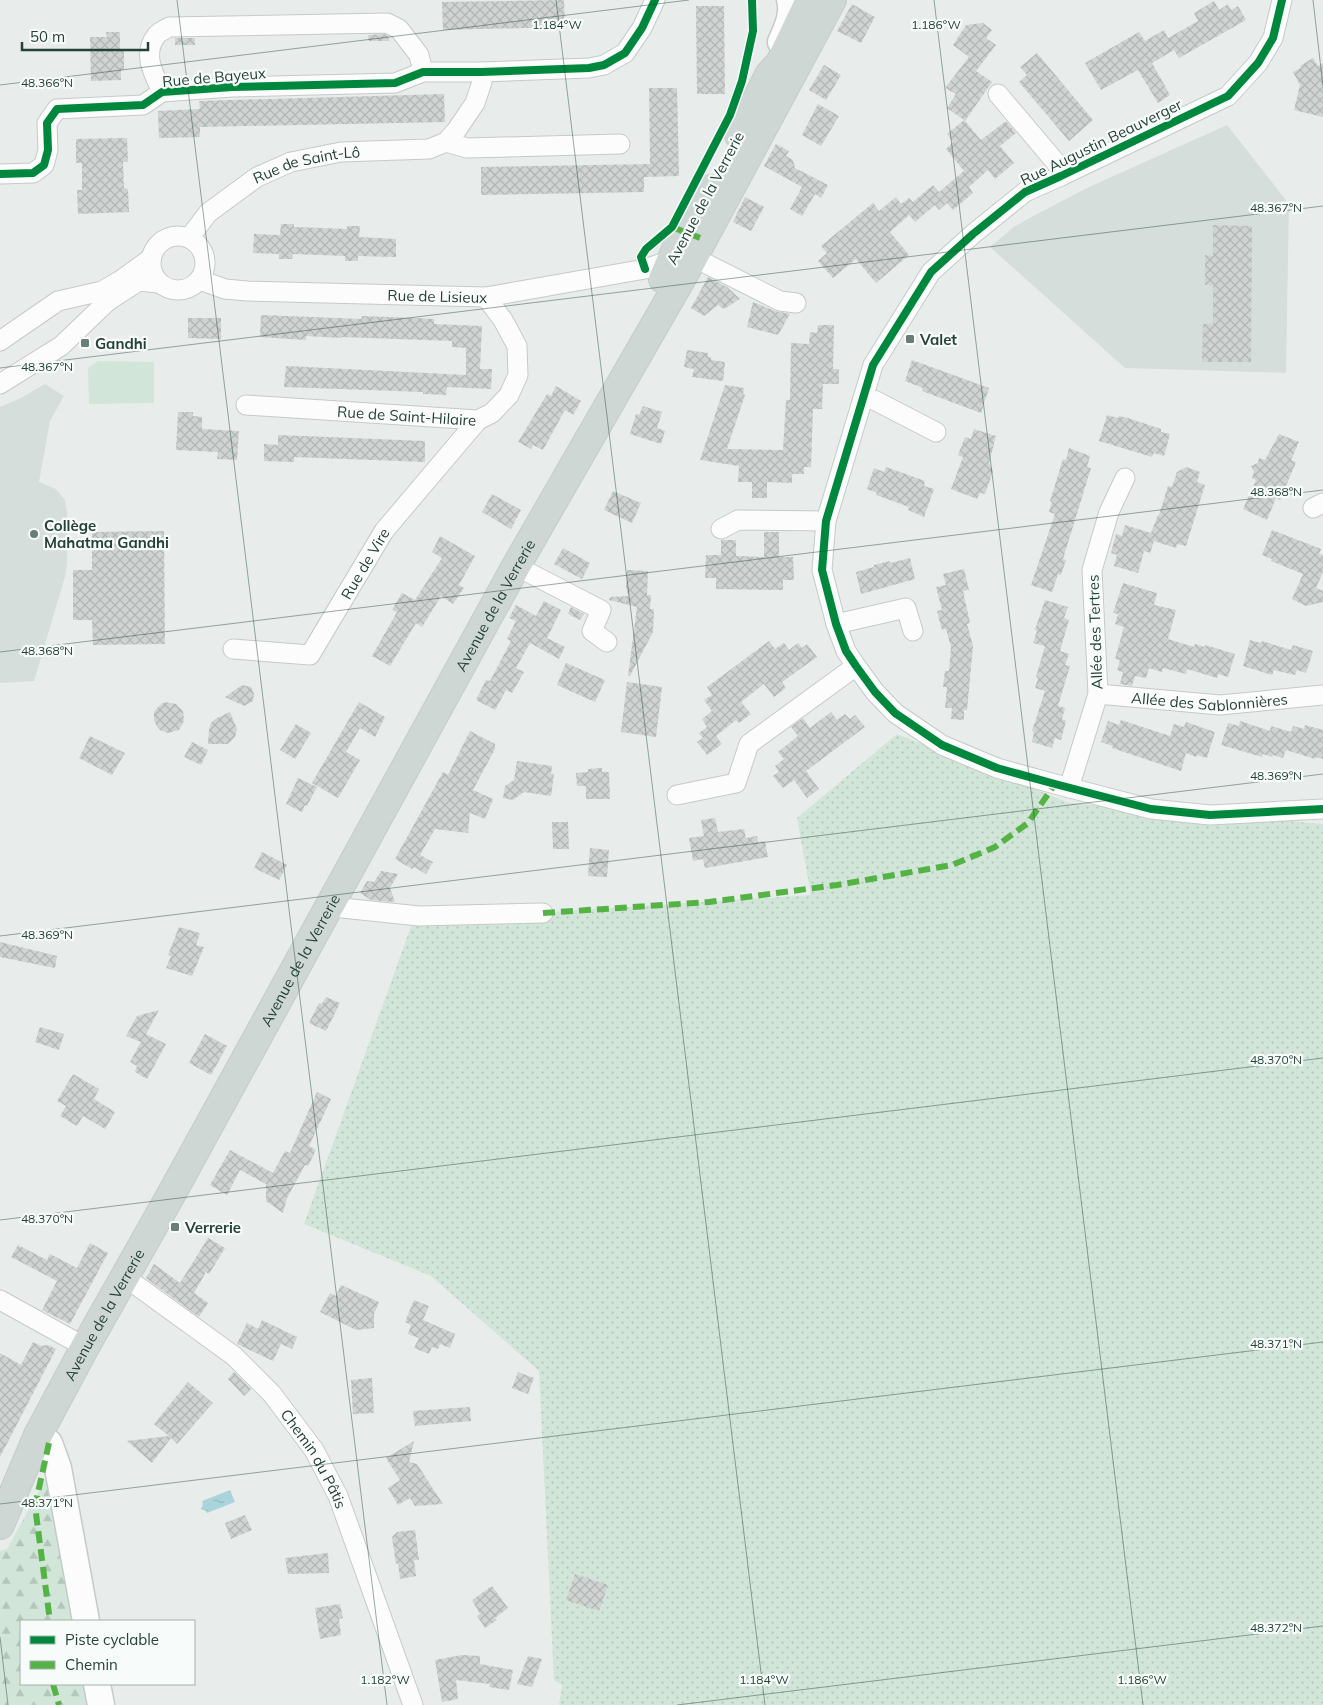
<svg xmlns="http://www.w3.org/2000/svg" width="1323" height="1705" font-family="Mulish,sans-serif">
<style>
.built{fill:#d6dedb}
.grass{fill:url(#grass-dots)}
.forest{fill:url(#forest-firs)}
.garden{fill:#d1e6d8}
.water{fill:url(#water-ripples)}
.building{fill:url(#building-cross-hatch)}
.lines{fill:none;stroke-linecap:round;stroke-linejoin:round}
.street-casing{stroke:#c5cac8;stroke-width:21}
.secondary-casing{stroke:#c3cbc8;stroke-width:29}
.primary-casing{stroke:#c3ccc9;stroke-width:30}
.street{stroke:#fcfcfc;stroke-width:19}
.secondary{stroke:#fcfcfc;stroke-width:26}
.primary{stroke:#cfd7d5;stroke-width:28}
.quiet{stroke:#55b346;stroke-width:6;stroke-dasharray:12 6;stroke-linecap:butt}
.cycleway-casing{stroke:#f7fbf9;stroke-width:11}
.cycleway{stroke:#00873e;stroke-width:8}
.ticks{fill:none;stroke:#24423a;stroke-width:1;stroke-opacity:0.45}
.poi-dot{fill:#697e78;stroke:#f7fbf9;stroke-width:2}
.labels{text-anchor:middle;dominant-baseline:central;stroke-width:4.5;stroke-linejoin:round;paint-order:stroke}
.street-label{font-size:15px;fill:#24423a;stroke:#f7fbf9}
.poi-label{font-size:15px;font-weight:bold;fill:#24423a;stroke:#f7fbf9;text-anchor:start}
.ticks-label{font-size:12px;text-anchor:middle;fill:#24423a;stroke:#f7fbf9;stroke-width:4.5;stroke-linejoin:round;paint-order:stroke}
</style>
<defs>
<pattern id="grass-dots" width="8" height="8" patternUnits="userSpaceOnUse" patternTransform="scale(1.25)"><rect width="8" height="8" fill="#d1e6d8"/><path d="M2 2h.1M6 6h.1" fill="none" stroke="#b3c6ba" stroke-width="1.8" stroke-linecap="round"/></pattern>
<pattern id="forest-firs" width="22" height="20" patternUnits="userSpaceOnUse" patternTransform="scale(1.25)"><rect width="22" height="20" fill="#d1e6d8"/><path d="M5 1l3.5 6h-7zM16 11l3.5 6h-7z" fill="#b3c6ba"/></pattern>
<pattern id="water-ripples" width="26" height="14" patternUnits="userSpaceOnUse" patternTransform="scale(1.25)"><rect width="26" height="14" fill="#a9d4db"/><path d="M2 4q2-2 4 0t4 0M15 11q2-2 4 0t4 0" fill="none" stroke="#91b7bd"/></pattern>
<pattern id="building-cross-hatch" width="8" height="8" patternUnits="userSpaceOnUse" patternTransform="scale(1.25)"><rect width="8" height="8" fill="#cfd4d2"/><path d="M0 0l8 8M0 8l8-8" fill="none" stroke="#b2b7b5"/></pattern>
</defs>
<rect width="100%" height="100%" fill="#e8edeb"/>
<path class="built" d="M1227 125 1289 204 1286 373 1125 368 990 247 1015 226 1039 213 1087 188Z
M45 384 64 396 50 421 39 482 56 489 65 500 67 513V564L65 577 34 681 0 683V407L19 399Z"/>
<path class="grass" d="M897 734 1069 803 1323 824V1705H559L562 1685 554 1680 539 1371 431 1276 304 1224 413 921 811 895 797 818Z"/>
<path class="forest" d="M49 1473 78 1621H21V1684H90L94 1705H0V1551L7 1549Z"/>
<path class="garden" d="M98 361 154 362V403L89 404 88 368Z"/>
<path class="water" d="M230 1490 235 1502 207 1513 206 1511 201 1509 203 1504 202 1501Z"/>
<path class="building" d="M564 0 565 27 443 30 442 2Z
M1214 1 1219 10 1228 4 1231 10 1238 6 1246 20 1179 58 1174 50 1152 63 1170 95 1158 103 1138 70 1101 90 1085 63 1139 32 1145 41 1164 30 1168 38 1198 21 1194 13Z
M852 4 875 17 861 43 837 31Z
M696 6H724L725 94H697Z
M983 23 992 30 986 38 996 45 976 71 992 82 965 121 981 140 1006 121 1016 133 1000 146 1014 163 995 179 988 170 969 187 973 193 953 210 947 203 939 210 935 205 915 222 909 215 890 232 909 255 876 283 856 259 833 278 818 261 827 253 821 246 873 203 879 211 896 197 901 204 909 198 913 202 933 185 939 192 964 171 946 149 953 142 947 134 964 120 947 108 956 94 945 88 969 57 953 45 966 25Z
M106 32H120V51H124V70H121V80L91 81 90 37H107Z
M384 34 388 36 389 41H369L368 35Z
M175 38H195V45H175Z
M1037 53 1093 120 1069 141 1019 82 1027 75 1020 67Z
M1313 58 1318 66 1323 63V117L1294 110 1300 85 1293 72 1301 68 1300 66Z
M824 65 841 75 826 100 809 90Z
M649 88H677L679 176 644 177V192L481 195V167L650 164Z
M444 94 445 122 200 127V137L159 138 158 111 200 109 199 101Z
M818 104 839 116 821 146 802 135Z
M127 138 128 162H123L124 188 128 189 129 212 78 214 77 190H82V163H76V139Z
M776 144 789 151 786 156 793 160 795 168 828 185 821 198 815 194 802 216 790 209 802 187 764 166Z
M745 197 764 207 751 231 733 222Z
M281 224H294V227L347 229V226H360L359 237 396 239V257L358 256V261H345V256L293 254 292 259H279V254L253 253 254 234 280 235Z
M1213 225 1252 226 1251 362H1202L1203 324H1213V285H1205V255L1213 256Z
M708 277 727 287 740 299 724 309 718 305 704 316 691 308Z
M753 302 775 311 790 314 778 335 747 327Z
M261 315 361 319 362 316 416 318 434 319V324L482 326 480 369H492L491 389 447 387 446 395 423 394V392L284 387 286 366 466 375V348L452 347V341L342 337V338L306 336V340L260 337Z
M188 318H221V339L188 338Z
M818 325H834L833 369H839V384H823L822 409H813L811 467H804V474H792V483L767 482V498H752V482H738L739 466 700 460 725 385 744 388 743 394 745 395 727 449 783 450 786 400H790L791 343 809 344 810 332 817 333Z
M687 350 708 353V357H711V360L725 362 723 381 692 377 694 369 684 367Z
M912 360 989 388 981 413 922 391 923 388 905 381Z
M556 386 581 401 573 415 565 410 543 450 533 445 531 449 518 442 547 394 551 396Z
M643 406 662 412 657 428 665 431 661 444 630 434 636 414 639 415Z
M178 412H193V416L202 417V429L239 431 237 460 217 459 218 452 176 450Z
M1107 415 1118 418 1119 416 1128 418 1161 429V432L1170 434 1164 456 1154 453 1152 457 1099 441Z
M974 429 996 436 989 463 993 471 985 494 980 493 977 499 951 489 963 457 958 455 965 437 971 439Z
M1279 434 1299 442 1291 460 1296 462 1280 500 1276 498 1267 520 1243 509 1256 480 1252 478 1254 472 1251 466 1258 463 1259 458 1265 460Z
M278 435 425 441V462L294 457V462L264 461V444L278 445Z
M1069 448 1090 456 1087 467 1091 468 1063 559 1066 560 1061 575 1058 574 1052 592 1031 585 1055 514 1049 512 1052 502 1050 501 1063 459 1066 460Z
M886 467 925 481 924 486 934 489 924 517 908 510 909 507 876 495 877 493 867 489 874 468 884 472Z
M1186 467 1200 472 1197 482 1205 485 1186 546 1177 544 1176 548 1154 541 1150 553 1144 551 1138 573 1114 566 1117 555 1111 553 1116 534 1122 536 1125 525 1151 533 1158 515H1159L1168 486 1172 487 1177 472Z
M613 491 641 503 632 523 604 510Z
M492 494 521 510 511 529 482 512Z
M1272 530 1321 549 1319 554 1323 555V572L1316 588 1323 591V602L1306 606 1292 599 1303 574 1271 561 1272 559 1262 555Z
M164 531 165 644 93 645 92 620H73V570H92V532Z
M764 532H779V557H793L794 580H783V590L716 589V578H705L706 555H721V540H736V556L764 557Z
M440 536 475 556 459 585 464 588 453 604 441 596 422 627 416 623 390 666 372 656 397 612 392 610 402 593 415 600 442 558 432 552Z
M563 548 590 563 582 579 554 564Z
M910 558 915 579 861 594 856 572 874 567V565L890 561 891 563Z
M964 569 969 590 963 591 970 623 967 624 973 646 967 710H964V720L951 719 952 708H945L947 687H943L945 671H949L951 647 946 629 942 630 937 611 942 610 936 587 946 585 943 574Z
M627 570 648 571 647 595H651L650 609H654L653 632 630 676H628L637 607 609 600 610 597 630 596 628 595 626 587Z
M1123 583 1157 593 1154 605 1176 610 1168 639 1194 647 1195 644 1205 647V645L1235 654 1228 677 1218 674 1217 678 1187 669 1186 674 1163 668 1162 672 1149 668 1146 678 1135 676 1132 686 1120 684 1123 672 1117 670 1120 660 1115 659 1124 627 1115 624 1118 614 1113 613Z
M1045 600 1068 607 1064 618 1069 620 1060 651 1069 654 1065 665 1070 666 1058 706 1065 708 1062 719 1066 721 1061 740 1055 738 1052 748 1032 742 1034 732 1032 731 1045 691 1035 688 1038 678 1036 677 1045 646 1033 643 1037 631 1035 630Z
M544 601 561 610 547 638 565 647 559 659 530 643 516 668 524 672 512 693 506 690 495 710 476 700 486 680 490 681 511 641 507 639 516 621 509 618 516 605 536 616Z
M571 607 584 614 580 620 568 614Z
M1250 640 1261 643 1262 641 1291 650 1293 645 1313 651 1306 673 1297 670 1295 675 1274 670 1272 675 1243 666Z
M769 641 775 649 784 643 789 650 798 643 802 648 807 644 817 657 782 682 786 688 774 697 764 684 741 702 751 714 739 723 736 720 716 736 722 744 707 755 697 742 703 738 699 733 707 727 702 719 712 711 704 700 712 695 707 687Z
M566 663 605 680 595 702 557 685Z
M627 682 662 687 656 737 621 732Z
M242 685 251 687 254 694 253 701 244 706 225 697Z
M165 702 176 704 183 711 184 721 179 730 168 733 160 730 156 725 154 720V712L160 705Z
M359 702 385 717 375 737 360 728 346 752 360 760 338 798 312 783Z
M230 712 237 729 235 737 228 744H208L209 730 211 723 215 719Z
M831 712 837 720 845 714 850 719 855 715 865 727 806 771 819 789 807 798 794 780 783 788 773 776 779 772 775 766 784 759 778 752 798 736 791 727 803 718 810 728Z
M1121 720 1170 736 1174 724 1184 727 1186 722 1215 732 1207 758 1197 755 1196 757 1186 753 1181 771 1112 748 1113 746 1101 742 1108 721 1119 725Z
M1240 721 1270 731 1271 726 1291 732 1293 726 1304 729 1305 725 1323 730V759L1316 757 1315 759 1286 750 1283 758 1273 755 1272 757 1263 754 1262 757 1221 745 1228 723 1239 726Z
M296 724 311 733 295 759 280 750Z
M470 731 495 744V749L473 790 493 799 485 819 470 813 468 833 435 829 420 855 433 862 426 874 414 867 412 869 395 859 443 772 448 775Z
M90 736 125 753 112 775 79 758Z
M192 742 208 750 201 765 184 757Z
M517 761 552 766 551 774H554L551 796 524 792 513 800 503 798 505 786 514 780Z
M602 768V772H609L610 799H586V786H577L576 773 588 772V769Z
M298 778 317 787 307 806 305 805 302 812 286 804Z
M715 818 718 832 744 829 746 838 757 836 758 842 765 841 768 857 705 868 703 859 693 861 689 838 704 836 701 820Z
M552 822H568L569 849H553Z
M590 848 609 850 607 877 588 876Z
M262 852 287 865 279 880 254 868Z
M381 871 398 874 390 888 395 902 371 900 360 893 367 881 374 882Z
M179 927 200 933 196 945 204 947 192 976 166 968 171 956 168 955Z
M0 942 57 956 55 968 0 957Z
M326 997 340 1003 326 1031 309 1023 319 1003 322 1004Z
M159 1010 146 1034 166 1044 147 1079 135 1072 137 1066 130 1062 141 1042 126 1036 137 1016Z
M40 1027 64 1034 59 1050 35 1042Z
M205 1034 227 1046 211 1075 189 1063Z
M73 1074 99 1089 94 1099 115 1112 105 1129 83 1116 77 1126 60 1116 66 1106 57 1101Z
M317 1092 331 1099 309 1146 316 1150 308 1166 305 1165 287 1198 283 1213 266 1201V1184L240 1170 227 1195 210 1185 230 1150 273 1173 285 1151 290 1153Z
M208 1238 225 1248 209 1274 206 1272 194 1293 208 1303 199 1317 146 1278 154 1264 180 1283Z
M90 1243 108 1253 70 1324 42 1310 57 1281 11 1257 18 1245 47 1260 50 1254 77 1268Z
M341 1285 379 1302 374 1314V1328L356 1330 320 1312 330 1293 336 1296Z
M414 1300 429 1306 423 1320 455 1334 450 1348 440 1344 438 1349 432 1347 429 1354 414 1348 419 1338 408 1334 411 1325 405 1322Z
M262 1320 297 1337 292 1349 281 1344 273 1361 237 1344 247 1323 258 1329Z
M33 1342 41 1346 48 1345 56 1349 0 1457V1353L21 1365Z
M234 1372 251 1389 244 1396 228 1379Z
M518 1372 534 1378 528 1394 512 1388Z
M372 1378 374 1413 353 1414 351 1380Z
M188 1382 213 1403 177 1444 171 1438 152 1463 127 1441 169 1436 154 1424Z
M470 1407 471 1421 415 1426 413 1411Z
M414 1441 409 1462 417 1464 443 1504 415 1506 410 1498 398 1505 388 1488 400 1480 386 1458Z
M245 1515 252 1530 231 1539 225 1523Z
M415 1530 419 1560H414L416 1576 400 1579 398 1563 396 1564 392 1537 397 1532Z
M328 1553 329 1573 288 1574 285 1558Z
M575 1574 608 1585 599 1611 566 1600Z
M492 1586 508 1608 495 1618 497 1620 485 1628 477 1616 480 1614 472 1600Z
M340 1604 343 1618 339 1619 341 1635 320 1639 315 1608Z
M462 1655 480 1656V1664L513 1670 509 1690 489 1687 490 1684 456 1680 458 1699 442 1702 435 1660Z
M528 1656 542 1659 532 1687 517 1684Z"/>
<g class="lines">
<defs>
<g id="street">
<path d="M1282 0 1273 38 1258 63 1228 96 1061 176 1025 192 973 234 931 272 873 365 826 521 822 570 836 624 846 651 856 666 875 692 895 713 942 745 997 768 1055 784 1151 809 1210 815 1323 809"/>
<path d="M162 92C154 75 142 54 156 36 158 32 165 30 169 27L387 23 399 29 419 55 423 72"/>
<path d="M998 94 1058 165 1061 176"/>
<path d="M446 142 467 148 620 144"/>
<path d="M0 174 33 173 44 165 48 150 47 123 57 109 143 105 162 92 232 87 395 83 423 72H481L589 68 604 65 625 53 642 28 655 0"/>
<circle cx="178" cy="263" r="27"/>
<path id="s1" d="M189 238 208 213 257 177 291 162 341 152 429 149 446 142 456 131 475 103 482 82 481 72"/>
<path d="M693 257 780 301 796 303"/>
<path id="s2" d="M200 280 225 289 247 291 486 297 645 269 671 260"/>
<path d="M0 341 58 301 102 291 121 280 150 259"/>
<path d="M0 384 61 346 108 301 139 281 158 283"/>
<path d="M863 398 874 400 936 432"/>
<path id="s3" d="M246 405 478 420 492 413 509 395 518 375 517 346 503 320 486 297"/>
<path d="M1313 508 1323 503"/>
<path d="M721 529 738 520 826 521"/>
<path d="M516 566 601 610 592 631 607 642"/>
<path d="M836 624 906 608 913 631"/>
<path id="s4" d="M233 649 310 655 384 531 478 420"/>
<path id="s5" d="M1098 694 1220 705 1323 695"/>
<path d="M1069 788 1098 694 1092 570 1109 512 1125 478"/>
<path d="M677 795 736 783 749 744 856 666"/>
<path d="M331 903 342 908 419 916 543 913"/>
<path id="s6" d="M125 1277 234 1356 272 1394 314 1450 338 1496 413 1705"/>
<path d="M0 1300 85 1347"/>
</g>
<path id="secondary" d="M781 42C787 29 794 14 790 0
M38 1435 49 1443 58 1468 86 1621
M97 1684 101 1705"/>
<g id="primary">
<path d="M739 135 769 75 780 63 810 0"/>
<path d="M663 279 684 231 711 189"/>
<path id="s7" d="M0 1525 38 1435 85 1347 172 1193 516 566 687 269 832 0"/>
</g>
</defs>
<use href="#street" class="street-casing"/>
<use href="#secondary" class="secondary-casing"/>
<use href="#primary" class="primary-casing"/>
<use href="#street" class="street"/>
<use href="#secondary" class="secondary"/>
<use href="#primary" class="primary"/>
<path class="quiet" d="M672 227 703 239
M543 913 709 902 837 885 952 865 995 847 1028 823 1055 784
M49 1443 35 1506 50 1621
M53 1684 59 1705"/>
<defs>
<path id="cycleway" d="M1282 0 1273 38 1258 63 1228 96 1061 176 1025 192 973 234 931 272 873 365 826 521 822 570 836 624 846 651 856 666 875 692 895 713 942 745 997 768 1055 784 1151 809 1210 815 1323 809
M0 174 33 173 44 165 48 150 47 123 57 109 143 105 162 92 232 87 395 83 423 72H481L589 68 604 65 625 53 642 28 655 0
M645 269 641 257 646 249 672 227 730 115 742 81 753 31 752 0"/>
</defs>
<use href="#cycleway" class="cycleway-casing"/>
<use href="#cycleway" class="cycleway"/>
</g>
<path class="ticks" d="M177 0 387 1705M556 0 765 1705M934 0 1143 1705M1313 0 1323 86M0 85 689 0M0 368 1323 206M0 652 1323 490M0 936 1323 774M0 1220 1323 1058M0 1504 1323 1342M0 1637 8 1705M677 1705 1323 1626"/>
<g class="poi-dot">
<rect x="905" y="334" width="10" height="10" rx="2.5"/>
<rect x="80" y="338" width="10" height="10" rx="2.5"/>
<circle cx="34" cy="534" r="5"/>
<rect x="170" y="1222" width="10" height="10" rx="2.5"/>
</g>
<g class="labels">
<g class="street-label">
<text transform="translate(214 77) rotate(-5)">Rue de Bayeux</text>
<text transform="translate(1101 142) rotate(-26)">Rue Augustin Beauverger</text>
<text stroke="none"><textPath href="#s1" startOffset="144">Rue de Saint-Lô</textPath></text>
<text transform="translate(705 198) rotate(-62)">Avenue de la Verrerie</text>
<text stroke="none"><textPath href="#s2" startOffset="239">Rue de Lisieux</textPath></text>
<text stroke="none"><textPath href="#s3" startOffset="161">Rue de Saint-Hilaire</textPath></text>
<text stroke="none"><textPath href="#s4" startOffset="184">Rue de Vire</textPath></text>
<text stroke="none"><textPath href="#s7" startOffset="1045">Avenue de la Verrerie</textPath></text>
<text transform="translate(1095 632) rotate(-92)">Allée des Tertres</text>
<text stroke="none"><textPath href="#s5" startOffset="112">Allée des Sablonnières</textPath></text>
<text stroke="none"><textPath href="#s7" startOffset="640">Avenue de la Verrerie</textPath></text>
<text stroke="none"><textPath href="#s7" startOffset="235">Avenue de la Verrerie</textPath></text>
<text stroke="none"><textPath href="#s6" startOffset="266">Chemin du Pâtis</textPath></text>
</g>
<g class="poi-label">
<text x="920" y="339">Valet</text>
<text x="95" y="343">Gandhi</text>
<text x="44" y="525">Collège<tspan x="44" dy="17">Mahatma Gandhi</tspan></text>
<text x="185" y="1227">Verrerie</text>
</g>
</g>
<g class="ticks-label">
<text x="557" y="29">1.184°W</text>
<text x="936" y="29">1.186°W</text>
<text x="47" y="87">48.366°N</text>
<text x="1276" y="212">48.367°N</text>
<text x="47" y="371">48.367°N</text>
<text x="1276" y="496">48.368°N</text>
<text x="47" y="655">48.368°N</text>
<text x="1276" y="780">48.369°N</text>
<text x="47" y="939">48.369°N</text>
<text x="1276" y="1064">48.370°N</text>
<text x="47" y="1223">48.370°N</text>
<text x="1276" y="1348">48.371°N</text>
<text x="47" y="1507">48.371°N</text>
<text x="1276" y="1632">48.372°N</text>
<text x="385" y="1684">1.182°W</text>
<text x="764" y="1684">1.184°W</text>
<text x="1142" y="1684">1.186°W</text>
</g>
<rect x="20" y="1620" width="175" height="65" fill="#f7fbf9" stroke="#a3b1ad"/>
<rect x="30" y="1636" width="25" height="8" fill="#00873e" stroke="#a3b1ad"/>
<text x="65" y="1645" font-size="15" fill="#24423a">Piste cyclable</text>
<rect x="30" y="1661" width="25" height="8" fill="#55b346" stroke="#a3b1ad"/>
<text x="65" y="1670" font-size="15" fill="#24423a">Chemin</text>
<path d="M22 42v8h126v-8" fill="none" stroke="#24423a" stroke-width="2.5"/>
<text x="30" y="42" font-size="15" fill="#24423a" stroke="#f7fbf9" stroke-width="4" paint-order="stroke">50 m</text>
</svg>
